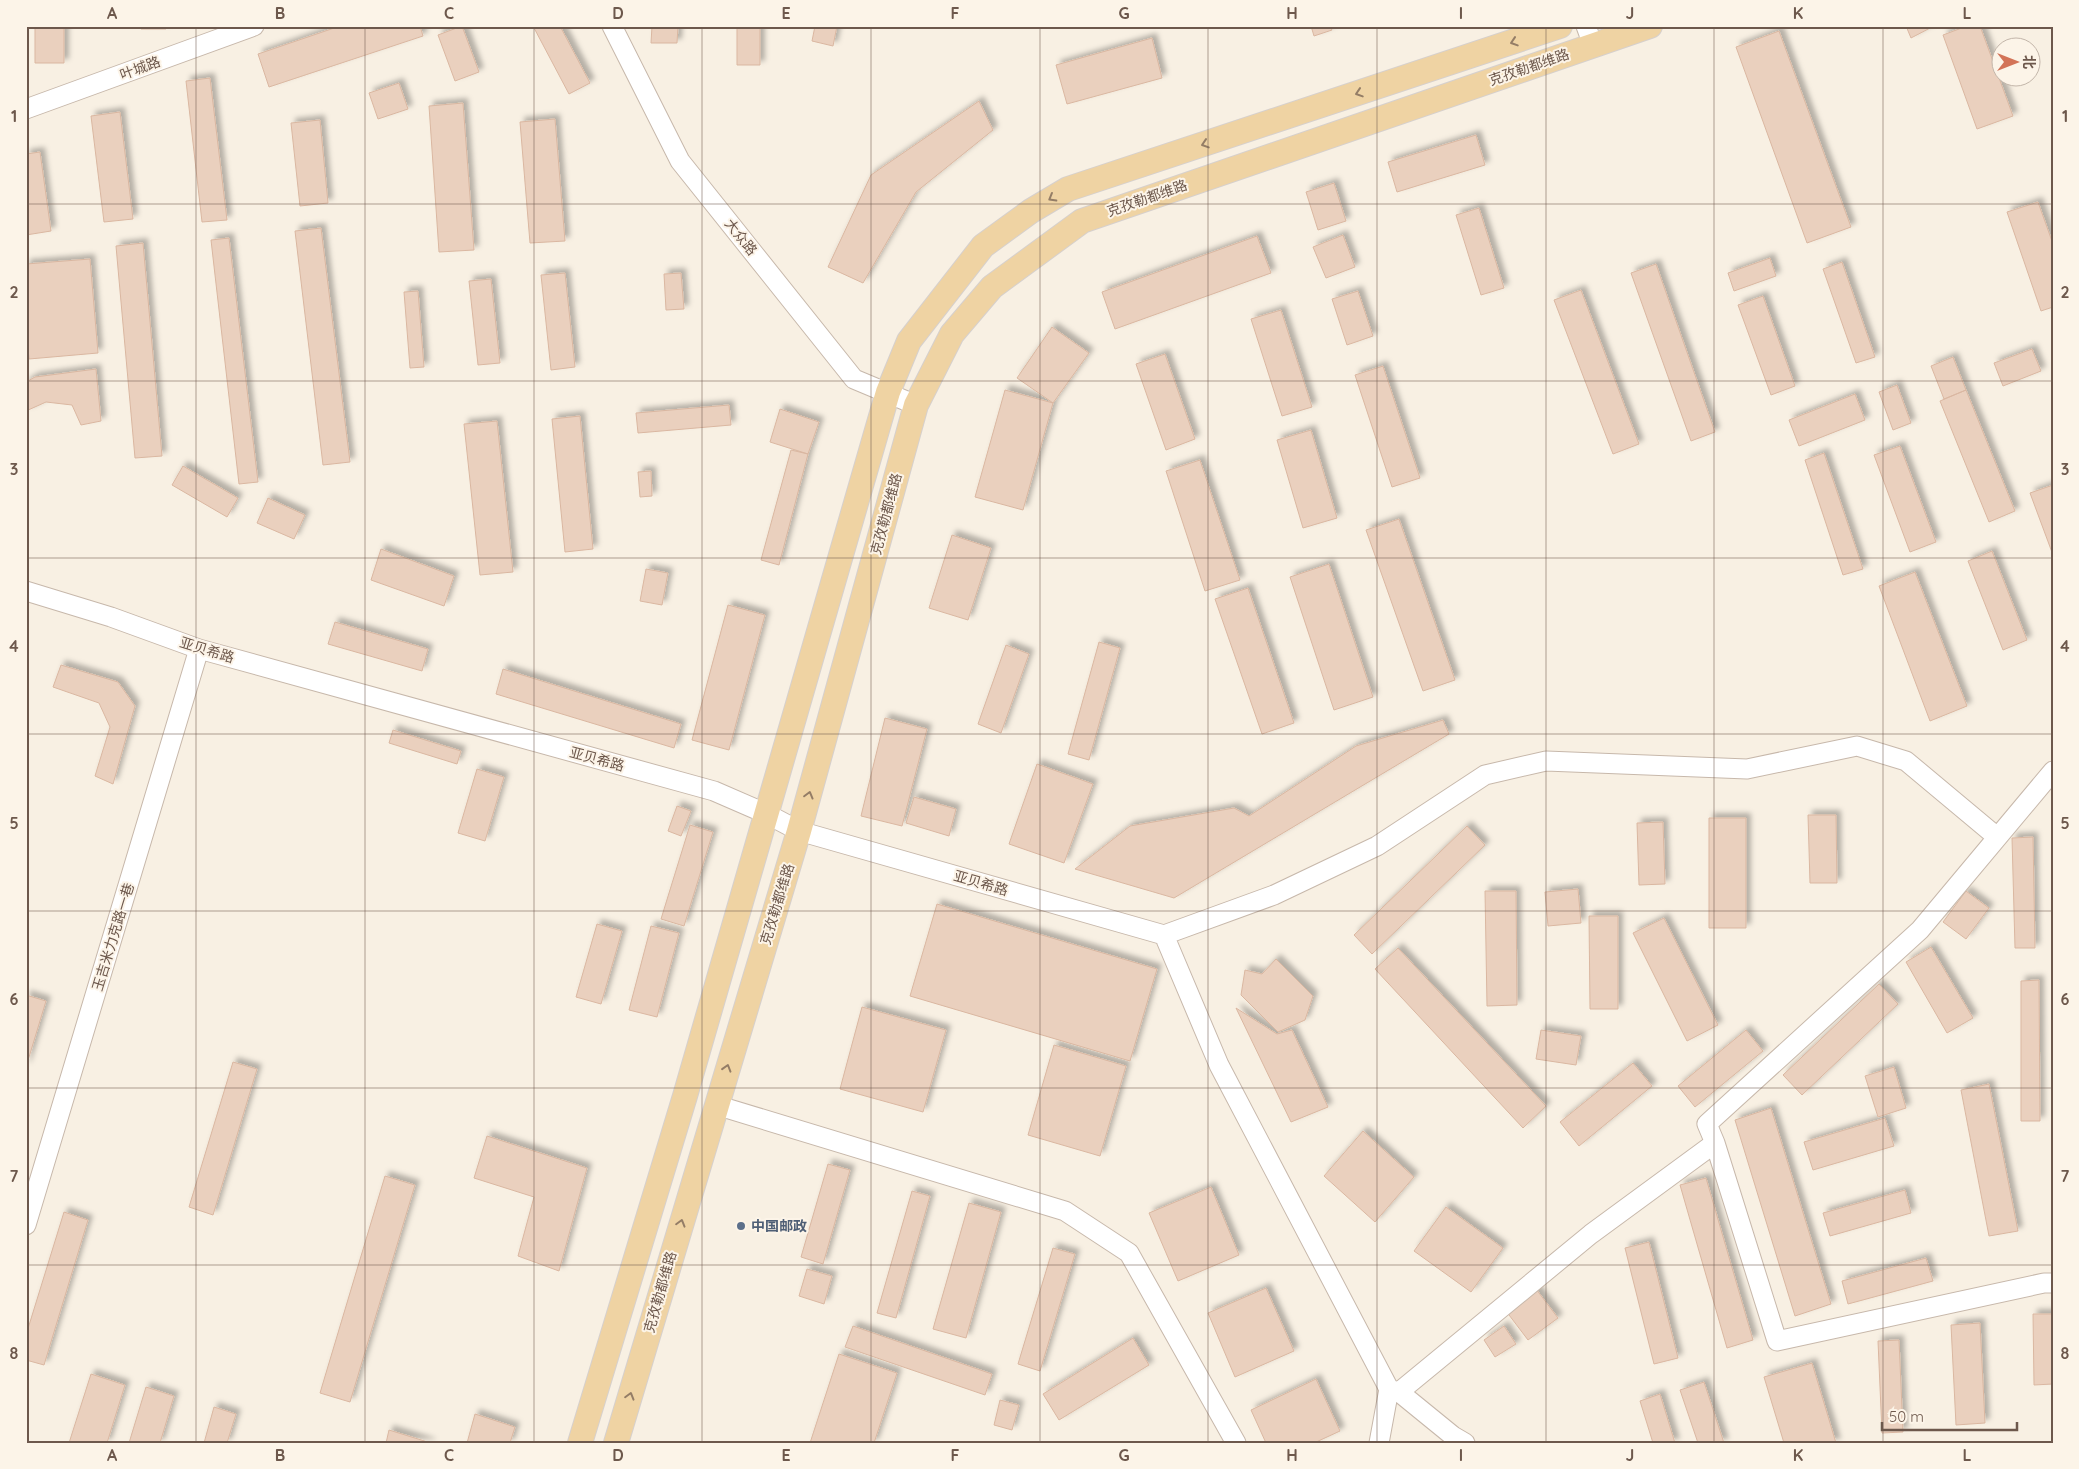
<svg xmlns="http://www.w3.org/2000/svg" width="2079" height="1469" font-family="Quicksand,'Noto Sans SC',sans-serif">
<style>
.building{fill:#ead0be;stroke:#dab7a1;filter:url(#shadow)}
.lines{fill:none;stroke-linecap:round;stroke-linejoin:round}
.minor-casing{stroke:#c7b8ab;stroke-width:21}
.major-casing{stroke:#d6d0cd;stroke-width:26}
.minor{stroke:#fff;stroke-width:19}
.major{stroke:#efd3a3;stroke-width:24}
.oneway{stroke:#947d66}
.grid{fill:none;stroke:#6d584c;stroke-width:1;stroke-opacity:0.55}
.service-dot{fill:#5c6f8a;stroke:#fcf4e8;stroke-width:2}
.labels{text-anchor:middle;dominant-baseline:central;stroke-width:4;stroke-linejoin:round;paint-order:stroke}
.street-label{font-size:14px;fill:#6d584c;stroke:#fcf4e8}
.service-label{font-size:14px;font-weight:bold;fill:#4e5e75;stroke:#fcf4e8;text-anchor:start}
.neatline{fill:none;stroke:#6d584c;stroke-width:2}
.grid-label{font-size:16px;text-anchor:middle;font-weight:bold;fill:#6d584c}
</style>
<defs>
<filter id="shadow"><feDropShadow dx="4.5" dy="-4.5" stdDeviation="2.5" flood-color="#0004"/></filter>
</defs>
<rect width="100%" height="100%" fill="#f8f0e3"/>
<path class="building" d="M35 26H64V63H35Z
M141 26H166V29H141Z
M340 26H420L423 36 269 87 258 54Z
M462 26 479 72 455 81 438 35Z
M533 26H560L590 83 569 94Z
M652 26H678L677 43H651Z
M737 26H760V65H737Z
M815 26H837L833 46 812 41Z
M1311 26H1330L1332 30 1314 36Z
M1906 26H1934L1911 38Z
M1967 26H1980L2013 116 1977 129 1943 35Z
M1779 31 1851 227 1807 243 1736 47Z
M1152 38 1162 78 1067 104 1056 65Z
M210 78 227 220 202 222 186 81Z
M399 83 408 109 378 119 369 93Z
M979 101 993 130 916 192 863 283 828 267 871 175Z
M463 103 474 250 439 252 429 106Z
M120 112 133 219 104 222 91 116Z
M555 119 565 241 530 243 520 122Z
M320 120 328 203 300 206 291 123Z
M1476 135 1485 165 1397 192 1388 162Z
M40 152 51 231 26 235V154Z
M1334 183 1346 221 1318 230 1306 192Z
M2038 202 2053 244V307L2041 311 2007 212Z
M1479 208 1504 288 1481 295 1456 215Z
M321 228 350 462 323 465 295 231Z
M1343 235 1355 267 1326 278 1313 247Z
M1257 236 1271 273 1115 329 1102 292Z
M229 238 258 482 239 484 211 240Z
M143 243 162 456 135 458 116 246Z
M1770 258 1776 276 1734 291 1728 273Z
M90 259 98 353 29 359 26 328V264Z
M1842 262 1875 357 1856 363 1823 269Z
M1656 264 1715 432 1691 441 1631 273Z
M565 273 575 367 551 370 541 275Z
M681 273 684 309 666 310 664 274Z
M491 279 500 363 478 365 469 281Z
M1581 290 1639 444 1613 454 1554 300Z
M418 291 424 367 410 368 404 292Z
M1358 291 1373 336 1347 345 1332 299Z
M1763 296 1795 386 1771 395 1738 305Z
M1281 310 1312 407 1282 416 1251 319Z
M1052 327 1089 353 1053 403 1017 378Z
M2032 349 2041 371 2003 386 1994 363Z
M1165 354 1195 439 1166 450 1136 364Z
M1953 357 1966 390 1944 399 1931 366Z
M1383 366 1420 478 1392 487 1355 375Z
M96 369 101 421 81 425 72 405 46 402 26 411V382L35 377Z
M1897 385 1911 423 1893 430 1879 392Z
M1005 390 1053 403 1023 510 975 497Z
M1966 390 2015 511 1989 522 1940 401Z
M1855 394 1865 420 1799 446 1789 420Z
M729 405 731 425 638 433 636 413Z
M780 409 819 422 808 454 770 442Z
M580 416 593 549 565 552 552 419Z
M497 421 513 572 480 575 464 424Z
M1311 430 1337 518 1303 528 1277 440Z
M1900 446 1936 542 1910 552 1874 455Z
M791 450 808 454 779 565 761 560Z
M1824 453 1863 569 1843 575 1805 460Z
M1200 460 1240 580 1205 591 1166 471Z
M183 466 238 498 227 517 172 485Z
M651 471 652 496 640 497 638 472Z
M2053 485V555L2030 493Z
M268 498 305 515 294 539 257 523Z
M1399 519 1455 680 1423 691 1366 530Z
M952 535 991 548 968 620 929 608Z
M381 549 454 576 444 606 371 580Z
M1992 551 2027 640 2003 650 1968 561Z
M1329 564 1373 697 1334 710 1290 577Z
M646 569 668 573 662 605 640 601Z
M1915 572 1967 706 1930 721 1879 586Z
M1248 588 1294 723 1262 734 1215 599Z
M728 605 765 615 729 750 692 740Z
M335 622 428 649 422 671 328 644Z
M1099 642 1120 648 1089 760 1068 754Z
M1006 645 1029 654 1001 733 978 724Z
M61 665 118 682 135 706 113 784 95 776 110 727 99 703 53 687Z
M503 669 681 724 674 748 496 694Z
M885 718 927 729 902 826 861 816Z
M1443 720 1449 734 1174 898 1075 869 1130 826 1234 808 1249 816 1356 746Z
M393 730 461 751 457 764 389 743Z
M1037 764 1093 784 1064 863 1009 844Z
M477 769 504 777 485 841 458 833Z
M914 797 956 809 949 836 906 823Z
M677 806 691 811 681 836 668 831Z
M1808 815H1836L1837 883H1810Z
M1709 818H1746V928H1709Z
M1663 822 1665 884 1639 885 1637 823Z
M690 825 713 832 684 926 661 919Z
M1467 826 1485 845 1372 954 1354 935Z
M2033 837 2035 948H2015L2012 838Z
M1578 889 1581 923 1548 926 1545 892Z
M1485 891H1516L1517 1005 1487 1006Z
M1966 891 1989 908 1966 939 1943 922Z
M937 904 1157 969 1130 1061 910 996Z
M1589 916H1618V1009H1590Z
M1664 918 1718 1025 1687 1041 1633 933Z
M597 924 622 931 601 1004 576 997Z
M651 926 679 933 657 1017 629 1010Z
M1931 947 1973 1018 1947 1033 1906 962Z
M1398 948 1546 1106 1523 1128 1375 969Z
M1276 959 1313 996 1305 1020 1278 1032 1241 995 1245 970 1262 974Z
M2039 980 2040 1121H2021V981Z
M1879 984 1898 1004 1802 1095 1783 1075Z
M26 995 46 1001 26 1067Z
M862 1007 946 1030 923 1112 840 1089Z
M1236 1008 1277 1034 1292 1030 1328 1107 1291 1122Z
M1541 1030 1581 1036 1576 1065 1536 1059Z
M1746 1030 1763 1051 1695 1107 1678 1086Z
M1054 1045 1126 1066 1100 1156 1028 1135Z
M233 1062 257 1069 213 1215 189 1207Z
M1633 1063 1652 1086 1579 1146 1560 1122Z
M1894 1067 1906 1108 1878 1117 1865 1076Z
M1989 1084 2018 1231 1989 1236 1961 1090Z
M1771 1108 1831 1304 1795 1316 1735 1120Z
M1885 1118 1894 1146 1813 1170 1804 1142Z
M1363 1131 1414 1177 1375 1222 1324 1176Z
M487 1136 587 1168 559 1271 518 1256 534 1197 474 1178Z
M828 1164 850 1170 823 1264 801 1257Z
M385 1176 415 1185 350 1402 320 1393Z
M1706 1178 1753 1340 1727 1348 1680 1185Z
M1211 1187 1239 1255 1178 1281 1149 1213Z
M1905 1190 1911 1213 1830 1236 1823 1213Z
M912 1191 930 1196 896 1318 877 1313Z
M969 1203 1001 1212 966 1338 933 1329Z
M1446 1207 1503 1248 1471 1292 1414 1251Z
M64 1212 88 1220 44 1365 26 1360V1335Z
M1649 1242 1678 1358 1654 1364 1625 1248Z
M1053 1248 1075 1254 1040 1371 1018 1364Z
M1926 1258 1933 1281 1848 1304 1842 1281Z
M807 1269 832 1276 824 1304 799 1296Z
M1266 1288 1294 1351 1235 1377 1208 1313Z
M1536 1289 1558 1318 1528 1340 1506 1311Z
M2033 1314H2053V1384L2034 1385Z
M1980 1323 1985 1423 1956 1425 1951 1325Z
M853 1326 992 1374 985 1395 845 1347Z
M1504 1326 1516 1344 1495 1357 1484 1340Z
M1133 1338 1149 1365 1059 1420 1043 1394Z
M1899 1340 1903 1432 1882 1433 1878 1341Z
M839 1354 897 1373 874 1443H810Z
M1812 1363 1836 1443H1784L1764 1377Z
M91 1374 125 1385 107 1443H69Z
M1316 1379 1340 1431 1314 1443H1266L1251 1410Z
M1704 1382 1724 1443H1698L1680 1390Z
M146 1387 174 1396 160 1443H129Z
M1660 1394 1675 1443H1653L1640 1401Z
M1000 1400 1019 1405 1012 1430 994 1425Z
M214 1407 236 1414 227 1443H204Z
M475 1414 515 1427 510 1443H467Z
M389 1430 431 1443H386Z"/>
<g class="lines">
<defs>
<path id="minor" d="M612 26 680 161 854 379 916 405
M1586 26 1593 45
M26 109 254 26
M26 591 111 617 199 649 714 791 767 814 799 831 1164 935
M2053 771 1920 930 1707 1124 1715 1143 1777 1341 2044 1283H2053
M1164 935 1274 895 1377 846 1485 775 1546 761 1747 769 1857 746 1906 761 1997 837
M1164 935 1219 1065 1389 1389 1399 1392 1453 1436 1465 1443
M716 1105 1065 1211 1129 1253 1236 1443
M26 1225 199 649
M1399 1392 1591 1234 1715 1143
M1379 1443 1389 1389"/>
<path id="major" d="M580 1443 685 1096 888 392 909 341 983 246 1031 211 1068 189 1560 26
M616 1443 799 831 916 405 952 334 992 287 1082 221 1650 26"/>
</defs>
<use href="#minor" class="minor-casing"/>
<use href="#major" class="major-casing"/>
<use href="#minor" class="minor"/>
<use href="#major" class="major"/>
</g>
<defs><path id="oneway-chevron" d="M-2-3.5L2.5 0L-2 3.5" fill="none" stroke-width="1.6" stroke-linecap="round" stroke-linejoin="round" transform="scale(1.25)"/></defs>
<g class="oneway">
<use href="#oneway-chevron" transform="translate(1514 42) rotate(162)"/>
<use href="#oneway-chevron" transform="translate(1359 93) rotate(162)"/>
<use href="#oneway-chevron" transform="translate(1205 144) rotate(162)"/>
<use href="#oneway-chevron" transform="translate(1052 198) rotate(150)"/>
<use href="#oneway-chevron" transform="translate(809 795) rotate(-75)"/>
<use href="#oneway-chevron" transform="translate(727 1068) rotate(-73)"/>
<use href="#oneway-chevron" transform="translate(681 1223) rotate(-74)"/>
<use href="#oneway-chevron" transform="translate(630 1396) rotate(-74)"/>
</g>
<path class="grid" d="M196 26V1443M365 26V1443M534 26V1443M702 26V1443M871 26V1443M1040 26V1443M1208 26V1443M1377 26V1443M1546 26V1443M1714 26V1443M1883 26V1443M26 204H2053M26 381H2053M26 558H2053M26 734H2053M26 911H2053M26 1088H2053M26 1265H2053"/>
<circle class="service-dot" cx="741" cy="1226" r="5"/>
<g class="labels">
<g class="street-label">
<text transform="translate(1529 67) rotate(-19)">克孜勒都维路</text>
<text transform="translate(140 68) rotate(-20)">叶城路</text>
<text transform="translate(1147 198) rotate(-19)">克孜勒都维路</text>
<text transform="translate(741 237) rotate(51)">大众路</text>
<text transform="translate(886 514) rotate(-75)">克孜勒都维路</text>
<text transform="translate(207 650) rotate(17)">亚贝希路</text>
<text transform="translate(597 759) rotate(15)">亚贝希路</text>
<text transform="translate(981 883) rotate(16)">亚贝希路</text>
<text transform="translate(777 904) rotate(-73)">克孜勒都维路</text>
<text transform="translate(113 937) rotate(-73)">玉吉米力克路一巷</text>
<text transform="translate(660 1292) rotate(-74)">克孜勒都维路</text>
</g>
<g class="service-label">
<text x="751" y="1226">中国邮政</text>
</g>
</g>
<rect width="2079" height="1469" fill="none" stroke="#fcf4e8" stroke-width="55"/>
<g transform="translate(2016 62) rotate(90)"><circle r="24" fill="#fcf4e8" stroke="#c3b6aa"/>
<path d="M0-4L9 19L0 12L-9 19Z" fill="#d37357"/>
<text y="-8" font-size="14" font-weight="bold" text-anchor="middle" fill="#6d584c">北</text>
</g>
<path d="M1882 1422v8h135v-8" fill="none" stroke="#6d584c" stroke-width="2.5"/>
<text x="1889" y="1422" font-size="15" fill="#6d584c" stroke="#fcf4e8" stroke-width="4" paint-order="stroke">50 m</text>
<rect x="28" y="28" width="2024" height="1414" class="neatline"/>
<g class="grid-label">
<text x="112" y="19">A</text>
<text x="280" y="19">B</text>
<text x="449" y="19">C</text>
<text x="618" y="19">D</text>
<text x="786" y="19">E</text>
<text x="955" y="19">F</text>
<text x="1124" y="19">G</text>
<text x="1292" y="19">H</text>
<text x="1461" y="19">I</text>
<text x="1630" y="19">J</text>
<text x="1798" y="19">K</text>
<text x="1967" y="19">L</text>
<text x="14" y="122">1</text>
<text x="2065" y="122">1</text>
<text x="14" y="298">2</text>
<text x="2065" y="298">2</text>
<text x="14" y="475">3</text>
<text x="2065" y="475">3</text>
<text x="14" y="652">4</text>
<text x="2065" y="652">4</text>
<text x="14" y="829">5</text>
<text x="2065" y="829">5</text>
<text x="14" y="1005">6</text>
<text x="2065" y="1005">6</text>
<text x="14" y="1182">7</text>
<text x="2065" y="1182">7</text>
<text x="14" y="1359">8</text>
<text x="2065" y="1359">8</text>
<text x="112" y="1461">A</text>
<text x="280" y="1461">B</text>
<text x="449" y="1461">C</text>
<text x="618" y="1461">D</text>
<text x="786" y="1461">E</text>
<text x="955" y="1461">F</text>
<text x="1124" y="1461">G</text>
<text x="1292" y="1461">H</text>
<text x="1461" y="1461">I</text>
<text x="1630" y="1461">J</text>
<text x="1798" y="1461">K</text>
<text x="1967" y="1461">L</text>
</g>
</svg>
